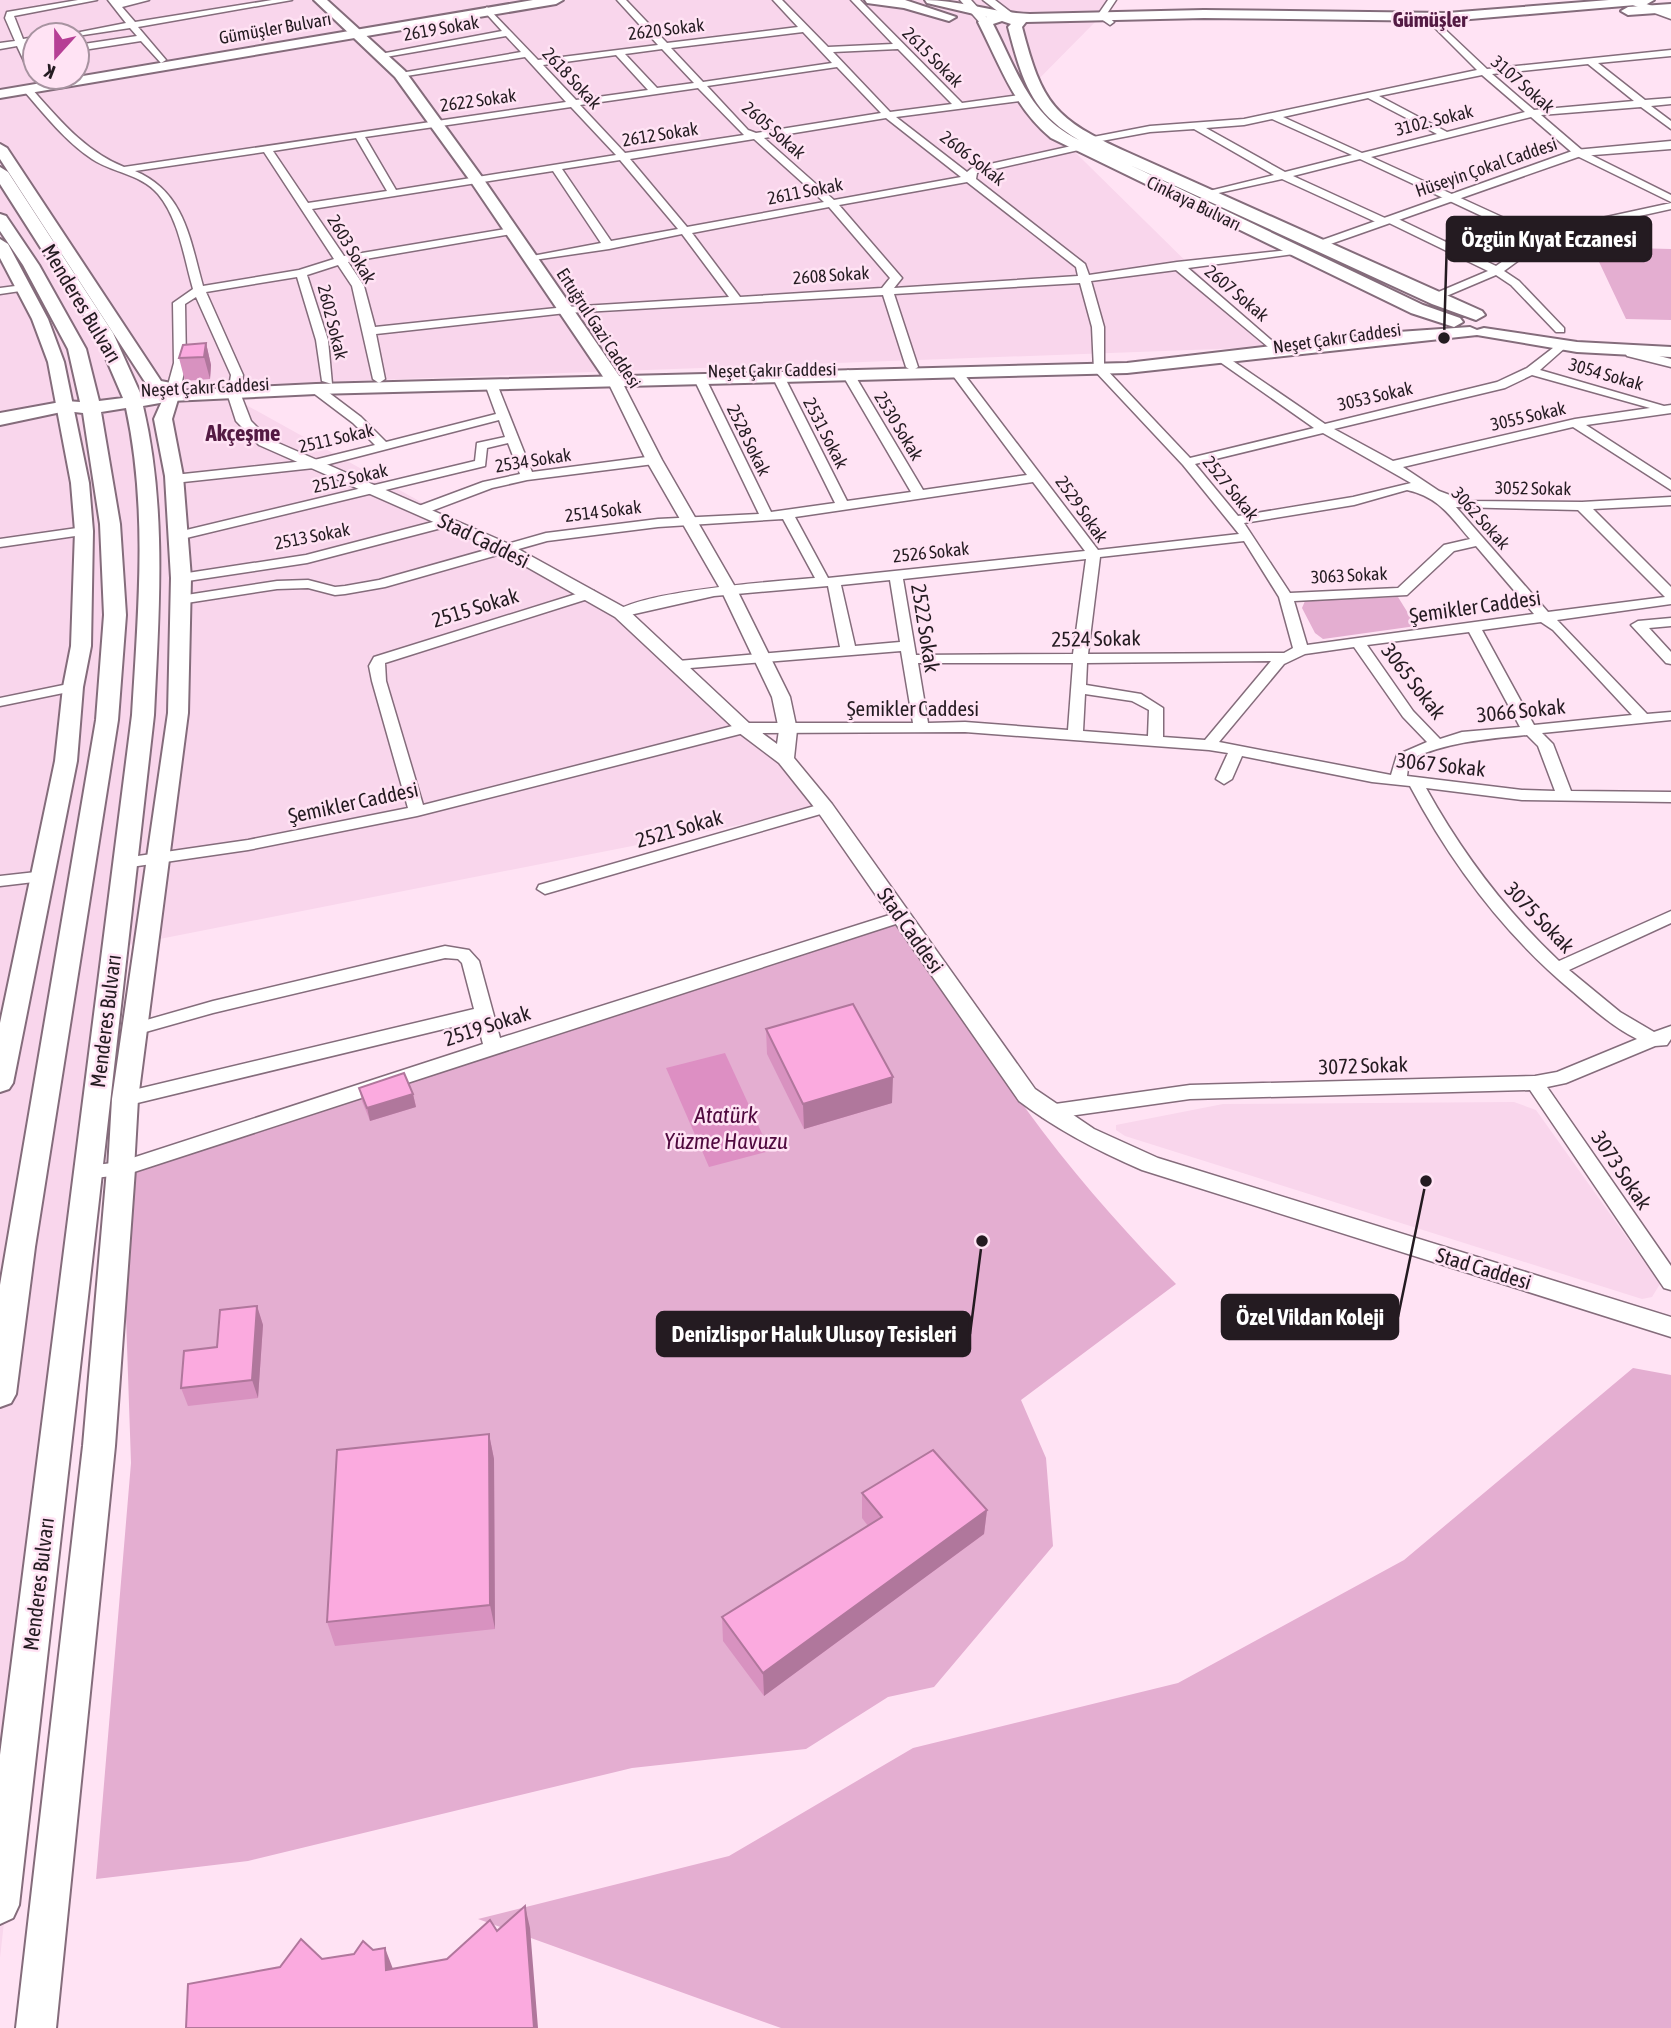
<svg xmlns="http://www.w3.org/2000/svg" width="1671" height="2028" font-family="'Asap Condensed',sans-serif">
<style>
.built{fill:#f9d6ec;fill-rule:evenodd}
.green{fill:#e4aed1}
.water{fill:#dd8fc3}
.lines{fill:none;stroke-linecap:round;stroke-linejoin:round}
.minor-casing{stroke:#846c7b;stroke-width:3}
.tertiary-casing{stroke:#846c7b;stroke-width:3}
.secondary-casing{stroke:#846c7b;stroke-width:4}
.primary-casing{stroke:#846c7b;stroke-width:4}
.minor{fill:#fff;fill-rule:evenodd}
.tertiary{fill:#fff;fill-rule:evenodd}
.secondary{fill:#fff;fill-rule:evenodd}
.primary{fill:#fff;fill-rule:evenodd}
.wall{fill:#d892c0}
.shaded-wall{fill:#b0779c}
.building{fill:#fbaadf;stroke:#b0779c;stroke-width:2}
.labels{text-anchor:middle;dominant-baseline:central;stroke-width:5;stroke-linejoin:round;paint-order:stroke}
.far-street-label{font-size:18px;fill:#241b21;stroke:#ffe3f4}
.far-quarter-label{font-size:21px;font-weight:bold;fill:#531a43;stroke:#ffe3f4}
.street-label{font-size:21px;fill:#241b21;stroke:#ffe3f4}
.far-district-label{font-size:23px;font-weight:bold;fill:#531a43;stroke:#ffe3f4}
.water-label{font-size:23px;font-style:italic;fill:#500a3f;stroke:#ffe3f4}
.leader{fill:none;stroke:#241b21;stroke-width:2.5}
.callout-dot{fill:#241b21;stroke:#ffe3f4;stroke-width:2.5}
.callout{fill:#241b21;stroke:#241b21;stroke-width:2.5}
.callout-label{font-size:23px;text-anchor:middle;font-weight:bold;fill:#fff}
</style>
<rect width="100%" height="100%" fill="#ffe3f4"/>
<path class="built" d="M0 0H1113L1101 16 1020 98 1273 347 212 386 621 613 825 808 114 948 0 1958ZM35 35H77V77H35Z
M1514 1102 1536 1110 1660 1284 1652 1297 1642 1299 1125 1136 1116 1130V1125L1223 1104Z"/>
<path class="green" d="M1592 247 1671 249V320L1626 319Z
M1398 597 1416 626 1323 639 1315 633 1302 608 1305 601Z
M902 916C946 978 982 1047 1026 1109 1072 1172 1122 1229 1176 1284L1021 1400 1046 1458 1053 1546 934 1687 888 1697 806 1749 632 1768 248 1861 96 1879 131 1463 121 1169Z
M1633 1368 1671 1375V2028H781L478 1919 729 1856 913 1748 1178 1683 1404 1560Z"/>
<path class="water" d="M725 1053 770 1151 709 1167 666 1068Z"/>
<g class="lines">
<defs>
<path id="minor" d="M78 0H97L14 16 23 39 35 37V43L26 44 35 64V77L30 74 17 46 0 49V43L15 41 5 18 7 12Z
M108 0H149L122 7 135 22 272 0H292L138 27 166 60 161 63 141 41 77 51V45L137 36 130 28 77 36 65 35 126 23Z
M617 0H626L667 43 798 27 773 0H782L828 47 893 44 851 0H860L962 103 1020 95 1025 98 1020 101 896 117 967 172 972 168 1076 145 1093 137 1150 126 1244 119 1477 70 1432 25 1431 23 1435 20 1487 69 1671 50V56L1598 63 1645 100 1671 98V104L1651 106 1671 121V129L1641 107 1541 115 1583 151 1671 195V202L1575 155 1531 117 1371 157 1541 235 1565 226 1671 203V209L1572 231 1545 241 1504 271 1519 281 1564 328V332H1556L1511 285 1496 275 1437 300H1429V296L1488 271 1387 222 1378 223 1282 179 1205 196V192L1274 175 1194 129 1150 132 1096 142 1083 149 977 173 976 179 1085 264 1089 275 1177 262 1298 249 1299 251 1294 254 1188 268 1277 345 1279 347 1273 351 1176 270 1091 281 1104 327V367L1190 458 1314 428 1220 362 1218 359 1224 355 1325 424 1497 382 1527 368 1562 341 1566 343V347L1540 370 1664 406 1671 405V413L1586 425 1671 480V490L1573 427 1403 467 1439 491 1466 501 1582 502 1671 497V505L1593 509 1671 587V604L1557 620 1647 714 1671 712V720L1542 733 1553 744 1571 791 1671 792V802L1522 800 1426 788C1462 853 1505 910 1559 961L1671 911V923L1569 970 1620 1012 1654 1032 1671 1026V1039L1667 1045 1655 1046 1566 1083 1547 1087 1671 1266V1290L1664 1288 1530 1090 1190 1099 1048 1119 1042 1117 1039 1112 1042 1107 1048 1105 1190 1085 1535 1076 1557 1072 1637 1039C1613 1027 1593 1009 1572 991 1504 934 1452 865 1410 786L1372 782 1242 756 1232 779 1224 784 1216 779 1228 753 1209 750 965 732 744 733 417 816 248 850 124 868 118 867 116 863 118 859 124 858 248 840 408 808 372 681 369 666 374 657 589 590 594 591V597L385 663 386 681 423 805 744 723H913L901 651 678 669 671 665 678 661 840 647 828 586 714 596 621 617 614 613C638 591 778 581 815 578L783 519 658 527 547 541 385 587 345 594 335 595 308 588 277 589 180 604 173 600 180 596 277 581 308 580 335 587 345 586 379 580 546 533 658 519 759 514 694 379 696 376 706 379 771 512 835 503 772 376 778 372 784 376 847 501 911 492 842 374 848 370 854 374 923 490 1027 475 951 373 957 369 961 370 1098 550 1239 534 1183 465 1094 370 1092 327 1080 283 894 294 918 367 912 371 906 367 883 295 566 313 376 334 385 379 379 383 373 379 352 286 338 265 307 275 328 340 332 384 322 381 316 340 297 277 206 292 243 375 240 393 234 397 228 393 231 375 196 297 185 304 186 363 181 386 175 399H167L165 396 174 363 173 303 193 289C184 258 179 219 158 194 141 174 113 173 92 159 65 141 45 115 24 91V87H30C58 118 84 151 124 167L566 102 525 57 400 77 395 74 521 52 506 36 380 58 375 55 502 31 483 10 487 7 538 60 658 45ZM803 32 832 63 703 82 671 48ZM662 49 694 83 657 88 625 54ZM898 49 952 104 890 112 833 52ZM616 55 648 90 576 100 543 65ZM1588 64 1634 101 1534 110 1492 74ZM837 67 881 113 756 133 748 130 707 86ZM1482 75 1525 112 1447 132 1379 96ZM698 88 744 135 625 153 580 105ZM1368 98 1437 134 1362 153 1283 117ZM571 107 616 155 396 190 365 137ZM886 118 961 177 834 200 764 138ZM1272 119 1352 155 1285 172 1206 128 1244 125ZM356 138 387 191 308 203 273 151ZM754 139 824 202 687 227 630 159ZM264 152 334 259 299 270 203 286C190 240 185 192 135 171ZM1360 159 1533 240 1496 266 1394 217 1385 218 1293 176ZM620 160 678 229 611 241 562 169ZM553 171 601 243 527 257V261L609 249 682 234 729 297 566 307 375 327 364 286 348 262 511 234 516 231 511 228 344 256 312 209ZM967 182 1076 267 1078 276 894 288 902 278 839 205ZM829 207 890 278 882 288 740 297 692 233ZM1532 375 1650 408 1575 419 1393 461 1334 429 1505 388ZM1323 433 1411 483 1353 497 1238 516 1195 464ZM1033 482 1085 551 828 578 795 517ZM1407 490C1439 497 1450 516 1470 539L1444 545 1398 588 1290 593 1244 523 1354 505ZM1456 507 1578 510 1665 597 1548 612ZM1244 541 1279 597 1293 648 1284 653 1088 654 1100 557ZM1476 546 1534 614 1307 645 1294 601 1407 595 1454 551ZM1086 559 1073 654 916 655 903 579ZM890 580 900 642 855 646 841 585ZM1541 622 1553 630 1632 715 1534 725 1482 630ZM1469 632 1520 727 1462 732 1440 739 1413 711 1367 645ZM1354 647 1403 717 1427 742 1397 755 1391 775 1219 742 1284 664 1305 654ZM1271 661 1205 740 1163 737V708L1141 694 1086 685 1087 663ZM918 663H1073L1068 730 965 722 928 723ZM1085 694 1132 701 1149 710 1148 736 1083 731ZM1527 735 1538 746 1555 791 1522 790 1407 776 1409 760C1446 742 1486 739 1527 735Z
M1108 0H1116L1106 15 1114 22 1110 25 1097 16Z
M23 285 29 288 27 290 0 294V288Z
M491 380 497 384 532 472 654 456 660 460 654 464 527 480 492 488 426 513H416V507L483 482 520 474 508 443 487 448 485 466 178 540 171 536 178 532 475 461 477 443 505 437 499 420 314 468 174 483 168 479 174 475 314 460 375 445 353 423 312 392V386H320L361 417 386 442 496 414 485 384Z
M448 518 453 519V525L307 563 181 582 174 578 181 574 306 555Z
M84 527 91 531 89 534 0 547V539Z
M1671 618V626L1649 628 1671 652V664L1666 663 1631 625 1638 621Z
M73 683 78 684 80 687 78 690 0 706V698Z
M825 803 831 805 833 808 831 811 545 894 537 889 539 885Z
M45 871 53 876 51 880 0 886V876Z
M902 911 908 912 910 916 908 920 128 1174 87 1179 80 1177 78 1172 80 1167 120 1162 483 1044 477 1021 125 1106 119 1104 116 1099 119 1094 125 1092 474 1009 462 963 458 959 445 958 213 1013 135 1035 126 1029 129 1025 213 1001 445 946 469 950 479 961 500 1038Z"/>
<path id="tertiary" d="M960 0H971L989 20V24H981Z
M983 0H995L1021 20 1012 22Z
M1619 0H1634L1671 12V19Z
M1671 141V149L1581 156 1322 247 1317 248 1311 244 1575 150Z
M1632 349 1671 359V367L1627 356 1625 353Z
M614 376 621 380 662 460 738 592 790 697 797 730 794 758 832 804 1035 1089 1094 1129 1158 1158 1671 1317V1337L1142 1170C1098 1151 1057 1130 1019 1101L818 812 779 763 738 732 615 617 497 550 259 445 236 421 227 393 229 390H239L251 421 269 439 509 544 627 609 750 724 777 744 779 730 772 697 722 592 646 460 607 380Z"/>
<path id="secondary" d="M314 0H327L405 71 482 177 622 380 620 384H608L471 182 395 77Z
M0 144 7 148 161 381 181 385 183 389 178 393 179 396 172 419 183 476 191 578 188 713 138 1099 134 1169 130 1176 121 1179 112 1176 108 1169 112 1099 168 713 171 578 165 476 154 419 166 392 149 389 147 385 0 159Z
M0 239 8 244 48 319 64 362 89 483 93 531 91 646 83 687 77 761 13 1083 9 1089 0 1092V1023L55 761 63 687 71 646 75 531 71 483 48 362 32 319 0 258Z"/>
<path id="primary" d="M533 0H563L556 4 0 98V90Z
M865 0H905L956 17 949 21 904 8 867 3Z
M925 0C961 0 994 13 1030 14L1204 10 1447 13 1609 0H1654L1647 4 1447 21 1204 18 1026 22 1022 27C1042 104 1054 119 1127 152L1482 311 1485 315 1476 320 1432 304 1130 165 1423 305 1460 318 1463 322 1454 327 1411 313 1051 138C1013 106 1000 65 978 22L987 17 927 3ZM1002 21 1011 24 1008 27C1022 79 1030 112 1079 140 1029 116 1017 70 993 24Z
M1671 4V12L1628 15 1621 11 1628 7Z
M0 167 8 172 113 333 141 395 171 391 316 384 1127 363 1384 333 1470 327 1477 330 1484 328 1577 342 1671 347V357L1577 352 1477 335 1127 373 316 394 171 401 143 406C167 507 159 612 154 715L19 1905 13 1918 0 1924V1755L132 715C138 613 148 509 126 408L101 412 120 524 126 615 118 720 35 1247 16 1394 11 1403 0 1407V1285L96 720 104 615 100 524 83 413 66 411 0 425V413L66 401 80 402 68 349 23 265 0 231V214L6 216 39 265 86 349 99 401 123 398 95 333 0 184Z
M121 1158 131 1162 135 1169 115 1446 56 2028H16L83 1446 107 1169 111 1162Z"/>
</defs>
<use href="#minor" class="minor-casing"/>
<use href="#tertiary" class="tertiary-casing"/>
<use href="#secondary" class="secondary-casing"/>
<use href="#primary" class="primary-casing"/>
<use href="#minor" class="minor"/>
<use href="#tertiary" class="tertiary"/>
<use href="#secondary" class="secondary"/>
<use href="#primary" class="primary"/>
</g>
<path class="wall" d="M206 343 211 365 210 379 185 381 179 358Z
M766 1029 892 1103 804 1129 767 1054Z
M359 1088 413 1094 416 1107 370 1121 362 1101Z
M257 1306 263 1325 258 1398 188 1406 181 1388Z
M489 1434 494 1459 495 1629 335 1646 327 1622Z
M862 1493 987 1510 984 1534 764 1696 723 1641 722 1617 868 1526 862 1518Z"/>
<path class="shaded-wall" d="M206 343 211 365 210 379 204 357Z
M893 1077 892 1103 804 1129 803 1104Z
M413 1094 416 1107 370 1121 367 1108Z
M257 1306 263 1325 258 1398 252 1380Z
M489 1434 494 1459 495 1629 490 1605Z
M987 1510 984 1534 764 1696 763 1673Z
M525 1906 530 1928 538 2028H534Z
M385 1948 393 1969 386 1970Z"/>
<path class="building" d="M206 343 204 357 179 358 183 345Z
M853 1004 893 1077 803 1104 766 1029Z
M404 1073 413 1094 367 1108 359 1088Z
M257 1306 252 1380 181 1388 184 1351 217 1347 220 1310Z
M489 1434 490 1605 327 1622 337 1450Z
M933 1450 987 1510 763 1673 722 1617 882 1517 862 1493Z
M525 1906 534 2028H186L188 1984 280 1967 301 1939 322 1959 354 1954 363 1941 373 1950 385 1948 386 1970 447 1959 490 1920 497 1931Z"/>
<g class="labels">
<g class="far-street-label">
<text transform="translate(275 28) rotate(-10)">Gümüşler Bulvarı</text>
<text transform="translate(441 28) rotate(-10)">2619 Sokak</text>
<text transform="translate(666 29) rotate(-7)">2620 Sokak</text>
<text transform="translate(933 57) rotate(45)">2615 Sokak</text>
<text transform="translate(572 78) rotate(47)">2618 Sokak</text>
<text transform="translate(1523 84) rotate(41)">3107 Sokak</text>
<text transform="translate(478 100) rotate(-8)">2622 Sokak</text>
<text transform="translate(1434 120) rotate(-14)">3102. Sokak</text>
<text transform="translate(774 130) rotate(41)">2605 Sokak</text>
<text transform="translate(660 134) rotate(-9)">2612 Sokak</text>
<text transform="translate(973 158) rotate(38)">2606 Sokak</text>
<text transform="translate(1486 167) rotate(-19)">Hüseyin Çokal Caddesi</text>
<text transform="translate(805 191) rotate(-11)">2611 Sokak</text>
<text transform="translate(1194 203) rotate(26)">Cinkaya Bulvarı</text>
<text transform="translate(352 249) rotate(59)">2603 Sokak</text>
<text transform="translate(831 275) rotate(-4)">2608 Sokak</text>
<text transform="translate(1237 293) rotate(40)">2607 Sokak</text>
<text transform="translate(333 322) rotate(76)">2602 Sokak</text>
<text transform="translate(599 328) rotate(57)">Ertuğrul Gazi Caddesi</text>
<text transform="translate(1337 338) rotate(-8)">Neşet Çakır Caddesi</text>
<text transform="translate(772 370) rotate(-1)">Neşet Çakır Caddesi</text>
<text transform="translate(1606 374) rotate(16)">3054 Sokak</text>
<text transform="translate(205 387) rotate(-3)">Neşet Çakır Caddesi</text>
<text transform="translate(1375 396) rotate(-13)">3053 Sokak</text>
<text transform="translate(1528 416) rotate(-13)">3055 Sokak</text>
<text transform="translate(899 426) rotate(59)">2530 Sokak</text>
<text transform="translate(826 433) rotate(63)">2531 Sokak</text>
<text transform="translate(336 438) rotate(-13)">2511 Sokak</text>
<text transform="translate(749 440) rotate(64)">2528 Sokak</text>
<text transform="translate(533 460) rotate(-9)">2534 Sokak</text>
<text transform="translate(350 478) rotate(-13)">2512 Sokak</text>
<text transform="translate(1231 488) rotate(51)">2527 Sokak</text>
<text transform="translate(1533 488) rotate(1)">3052 Sokak</text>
<text transform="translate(1082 509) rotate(55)">2529 Sokak</text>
<text transform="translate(603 511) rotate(-7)">2514 Sokak</text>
<text transform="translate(1481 518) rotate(48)">3062 Sokak</text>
<text transform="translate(312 536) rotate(-11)">2513 Sokak</text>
<text transform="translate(931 552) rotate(-6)">2526 Sokak</text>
<text transform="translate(1349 575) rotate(-3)">3063 Sokak</text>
</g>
<g class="far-quarter-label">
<text x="1430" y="19">Gümüşler</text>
</g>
<g class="street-label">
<text transform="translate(82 303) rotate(59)">Menderes Bulvarı</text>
<text transform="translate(484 540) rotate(26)">Stad Caddesi</text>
<text transform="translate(1475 606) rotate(-8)">Şemikler Caddesi</text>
<text transform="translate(475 607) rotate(-17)">2515 Sokak</text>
<text transform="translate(926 628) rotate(81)">2522 Sokak</text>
<text transform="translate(1096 638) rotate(-1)">2524 Sokak</text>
<text transform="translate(1414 681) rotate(52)">3065 Sokak</text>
<text x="913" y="708">Şemikler Caddesi</text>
<text transform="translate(1521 710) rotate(-6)">3066 Sokak</text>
<text transform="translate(1441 764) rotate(6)">3067 Sokak</text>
<text transform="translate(353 802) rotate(-12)">Şemikler Caddesi</text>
<text transform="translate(679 828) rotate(-16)">2521 Sokak</text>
<text transform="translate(1540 917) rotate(46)">3075 Sokak</text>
<text transform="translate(911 930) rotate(55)">Stad Caddesi</text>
<text transform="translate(105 1021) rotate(-83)">Menderes Bulvarı</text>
<text transform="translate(487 1025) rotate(-18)">2519 Sokak</text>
<text transform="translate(1363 1065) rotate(-2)">3072 Sokak</text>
<text transform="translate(1622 1170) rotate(56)">3073 Sokak</text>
<text transform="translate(1484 1268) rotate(17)">Stad Caddesi</text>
<text transform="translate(38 1584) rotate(-83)">Menderes Bulvarı</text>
</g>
<g class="far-district-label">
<text x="243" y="433">Akçeşme</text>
</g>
<g class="water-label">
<text x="726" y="1115">Atatürk<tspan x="726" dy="26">Yüzme Havuzu</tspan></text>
</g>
</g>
<path class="leader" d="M1444 338L1447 239M1426 1181L1398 1317M982 1241L970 1334"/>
<g class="callout-dot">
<circle cx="1444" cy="338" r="7"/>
<circle cx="1426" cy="1181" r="7"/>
<circle cx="982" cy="1241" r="7"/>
</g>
<g class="callout">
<rect x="1447" y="217" width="204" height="44" rx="7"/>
<rect x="1222" y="1295" width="176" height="44" rx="7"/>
<rect x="657" y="1312" width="313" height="44" rx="7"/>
</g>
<g class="callout-label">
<text x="1549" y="247">Özgün Kıyat Eczanesi</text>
<text x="1310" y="1325">Özel Vildan Koleji</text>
<text x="814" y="1342">Denizlispor Haluk Ulusoy Tesisleri</text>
</g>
<g transform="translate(56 56) rotate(201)"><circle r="33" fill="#ffe3f4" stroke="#a793a0" stroke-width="2"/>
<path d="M0-5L12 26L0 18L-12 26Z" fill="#b63f95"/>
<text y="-10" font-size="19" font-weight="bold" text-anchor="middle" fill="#241b21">K</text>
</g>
</svg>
